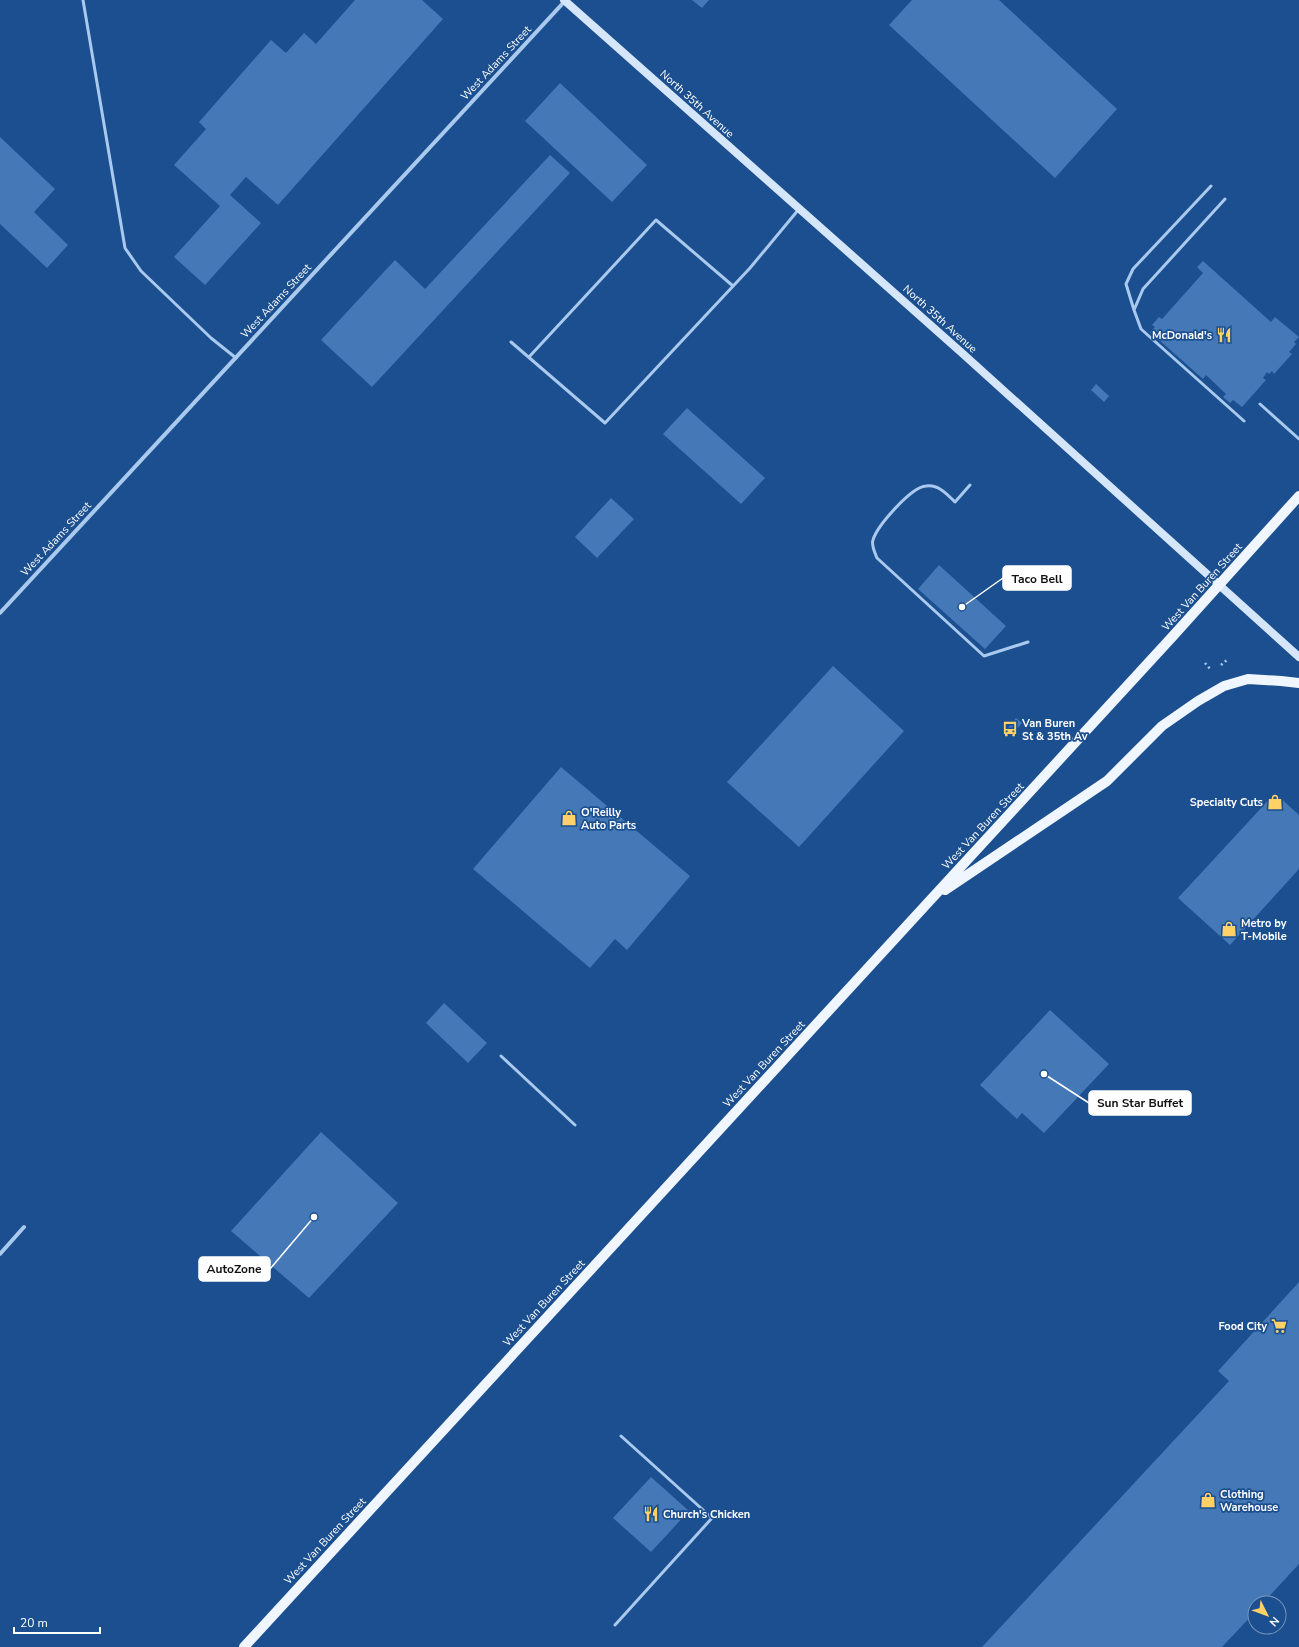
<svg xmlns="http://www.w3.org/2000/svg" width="1299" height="1647" font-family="'Nunito Sans',sans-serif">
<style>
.building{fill:#4478b7}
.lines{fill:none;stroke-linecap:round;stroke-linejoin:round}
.path{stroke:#a9c9ee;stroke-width:2.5;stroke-dasharray:2 3;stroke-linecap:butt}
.service{stroke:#a9c9ee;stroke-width:3}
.minor{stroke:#a9c9ee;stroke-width:4}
.secondary{stroke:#d6e6fa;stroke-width:8}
.primary{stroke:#f0f6ff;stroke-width:10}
.labels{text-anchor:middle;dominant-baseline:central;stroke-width:3.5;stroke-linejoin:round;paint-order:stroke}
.street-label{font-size:11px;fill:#fff;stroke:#1b4f8f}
.poi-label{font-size:11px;font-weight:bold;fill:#fff;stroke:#1b4f8f;text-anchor:start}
.leader{fill:none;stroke:#fff;stroke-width:1.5}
.callout-dot{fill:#fff;stroke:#1b4f8f;stroke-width:1.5}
.callout{fill:#fff;stroke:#fff;stroke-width:1.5}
.callout-label{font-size:12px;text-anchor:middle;font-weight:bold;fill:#111}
</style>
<rect width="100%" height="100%" fill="#1b4f8f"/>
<path class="building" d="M355 0H422L443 19 278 205 246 177 230 195 261 223 205 285 174 257 220 206 174 165 206 129 199 122 271 40 286 53 304 33 316 44Z
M692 0H709L702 8Z
M912 0H999L1117 109 1055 178 889 25Z
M560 83 647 165 612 202 525 121Z
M0 137 55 189 34 212 68 245 47 268 0 224Z
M550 155 570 173 372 387 321 340 395 260 425 289Z
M1203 261 1271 322 1275 317 1299 337 1294 342 1296 344 1289 352 1292 354 1274 374 1272 371 1269 374 1267 372 1263 378 1266 380 1242 407 1233 400 1230 403 1223 397 1226 394 1206 375 1203 379 1150 332 1155 327 1152 325 1159 317 1162 319 1203 273 1197 267Z
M1096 384 1109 396 1104 402 1091 390Z
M687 408 765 478 741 504 663 434Z
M611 498 634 519 597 558 575 537Z
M939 565 1006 626 985 649 918 589Z
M833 666 904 731 799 847 727 782Z
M1016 718 1022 723 1011 736 1005 731Z
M561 767 690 876 627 950 615 939 590 968 473 869Z
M1275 793 1299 815V869L1230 945 1178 898Z
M444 1003 487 1043 468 1063 426 1023Z
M1050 1010 1109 1064 1044 1133 1022 1113 1017 1119 980 1085Z
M321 1132 398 1203 309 1298 231 1231Z
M1299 1282V1564L1263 1603H1255V1612L1222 1647H982L1229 1381 1218 1371Z
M651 1477 689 1511 651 1552 613 1518Z"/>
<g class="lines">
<path class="path" d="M1205 663 1211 670
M1221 665 1228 659"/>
<path class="service" d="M83 0 125 248 141 271 211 338 236 358
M1225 199 1143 289 1134 310 1141 329 1244 421
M1134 310 1126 284 1133 269 1211 186
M511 342 605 423 750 268 799 209
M529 357 656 220 733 286
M1260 404 1299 439
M970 485 955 502C947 494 938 484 926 486 911 487 877 526 873 540 871 545 875 553 877 558L984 656 1028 642
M501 1056 575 1125
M615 1625 712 1518 621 1436"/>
<path class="minor" d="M0 613 565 1
M0 1254 24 1227"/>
<path class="secondary" d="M564 0 962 353 1299 657"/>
<path class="primary" d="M945 890 1107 781 1162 726 1198 701 1224 686 1248 679 1281 681 1299 683
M244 1647 1173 636 1299 496"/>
</g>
<defs>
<symbol id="restaurant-bare" viewBox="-9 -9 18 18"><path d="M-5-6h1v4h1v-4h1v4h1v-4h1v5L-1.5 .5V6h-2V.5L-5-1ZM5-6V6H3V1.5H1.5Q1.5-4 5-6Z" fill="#ffd166" stroke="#1b4f8f" stroke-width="2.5" paint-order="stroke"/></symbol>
<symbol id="bus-bare" viewBox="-9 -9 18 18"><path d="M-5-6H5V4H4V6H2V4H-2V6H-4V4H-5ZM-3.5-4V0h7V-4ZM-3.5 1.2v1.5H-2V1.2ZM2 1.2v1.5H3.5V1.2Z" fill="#ffd166" stroke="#1b4f8f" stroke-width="2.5" paint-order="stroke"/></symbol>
<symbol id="shop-bare" viewBox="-9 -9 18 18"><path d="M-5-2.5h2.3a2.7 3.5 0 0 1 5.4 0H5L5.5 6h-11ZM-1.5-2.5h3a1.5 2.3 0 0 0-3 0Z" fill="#ffd166" stroke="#1b4f8f" stroke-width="2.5" paint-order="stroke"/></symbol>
<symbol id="supermarket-bare" viewBox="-9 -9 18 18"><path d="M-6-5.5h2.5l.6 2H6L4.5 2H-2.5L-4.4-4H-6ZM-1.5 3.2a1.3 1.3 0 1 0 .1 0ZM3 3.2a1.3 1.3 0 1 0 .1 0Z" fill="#ffd166" stroke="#1b4f8f" stroke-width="2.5" paint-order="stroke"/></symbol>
</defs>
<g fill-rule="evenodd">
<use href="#restaurant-bare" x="1213" y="324" width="22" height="22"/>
<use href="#bus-bare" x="999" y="718" width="22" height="22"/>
<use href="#shop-bare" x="1264" y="791" width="22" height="22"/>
<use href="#shop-bare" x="558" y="807" width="22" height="22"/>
<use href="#shop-bare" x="1218" y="918" width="22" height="22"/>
<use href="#supermarket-bare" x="1268" y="1315" width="22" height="22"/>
<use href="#shop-bare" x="1197" y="1489" width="22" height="22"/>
<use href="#restaurant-bare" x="640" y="1503" width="22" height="22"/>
</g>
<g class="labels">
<g class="street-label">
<text transform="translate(496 63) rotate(-47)">West Adams Street</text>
<text transform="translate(697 104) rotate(42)">North 35th Avenue</text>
<text transform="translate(276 301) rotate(-47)">West Adams Street</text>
<text transform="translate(940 319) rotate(42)">North 35th Avenue</text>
<text transform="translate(56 539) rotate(-47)">West Adams Street</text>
<text transform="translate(1202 587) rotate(-48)">West Van Buren Street</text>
<text transform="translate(983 826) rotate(-47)">West Van Buren Street</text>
<text transform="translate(764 1064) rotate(-47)">West Van Buren Street</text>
<text transform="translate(544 1303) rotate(-47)">West Van Buren Street</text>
<text transform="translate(325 1541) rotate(-47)">West Van Buren Street</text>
</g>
<g class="poi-label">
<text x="1212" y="335" text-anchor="end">McDonald's</text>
<text x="1022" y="723">Van Buren<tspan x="1022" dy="13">St &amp; 35th Av</tspan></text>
<text x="1263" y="802" text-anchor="end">Specialty Cuts</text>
<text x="581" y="812">O'Reilly<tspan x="581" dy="13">Auto Parts</tspan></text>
<text x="1241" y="923">Metro by<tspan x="1241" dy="13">T-Mobile</tspan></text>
<text x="1267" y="1326" text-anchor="end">Food City</text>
<text x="1220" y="1494">Clothing<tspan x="1220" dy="13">Warehouse</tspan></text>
<text x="663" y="1514">Church's Chicken</text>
</g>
</g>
<path class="leader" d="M962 607L1003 578M1044 1074L1089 1103M314 1217L270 1269"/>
<g class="callout-dot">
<circle cx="962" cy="607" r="4"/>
<circle cx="1044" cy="1074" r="4"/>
<circle cx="314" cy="1217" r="4"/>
</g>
<g class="callout">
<rect x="1003" y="566" width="68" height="24" rx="4"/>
<rect x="1089" y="1091" width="102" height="24" rx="4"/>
<rect x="199" y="1257" width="71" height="24" rx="4"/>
</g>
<g class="callout-label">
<text x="1037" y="583">Taco Bell</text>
<text x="1140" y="1107">Sun Star Buffet</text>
<text x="234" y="1273">AutoZone</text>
</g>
<g transform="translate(1267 1615) rotate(132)"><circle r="19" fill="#1b4f8f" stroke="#7695bc"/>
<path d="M0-3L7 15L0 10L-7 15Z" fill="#ffd166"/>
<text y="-6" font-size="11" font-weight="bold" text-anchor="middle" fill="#ffffff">N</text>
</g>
<path d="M14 1627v6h86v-6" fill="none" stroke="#ffffff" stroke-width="2"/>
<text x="20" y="1627" font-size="12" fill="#ffffff" stroke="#1b4f8f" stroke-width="3" paint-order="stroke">20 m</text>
</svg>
